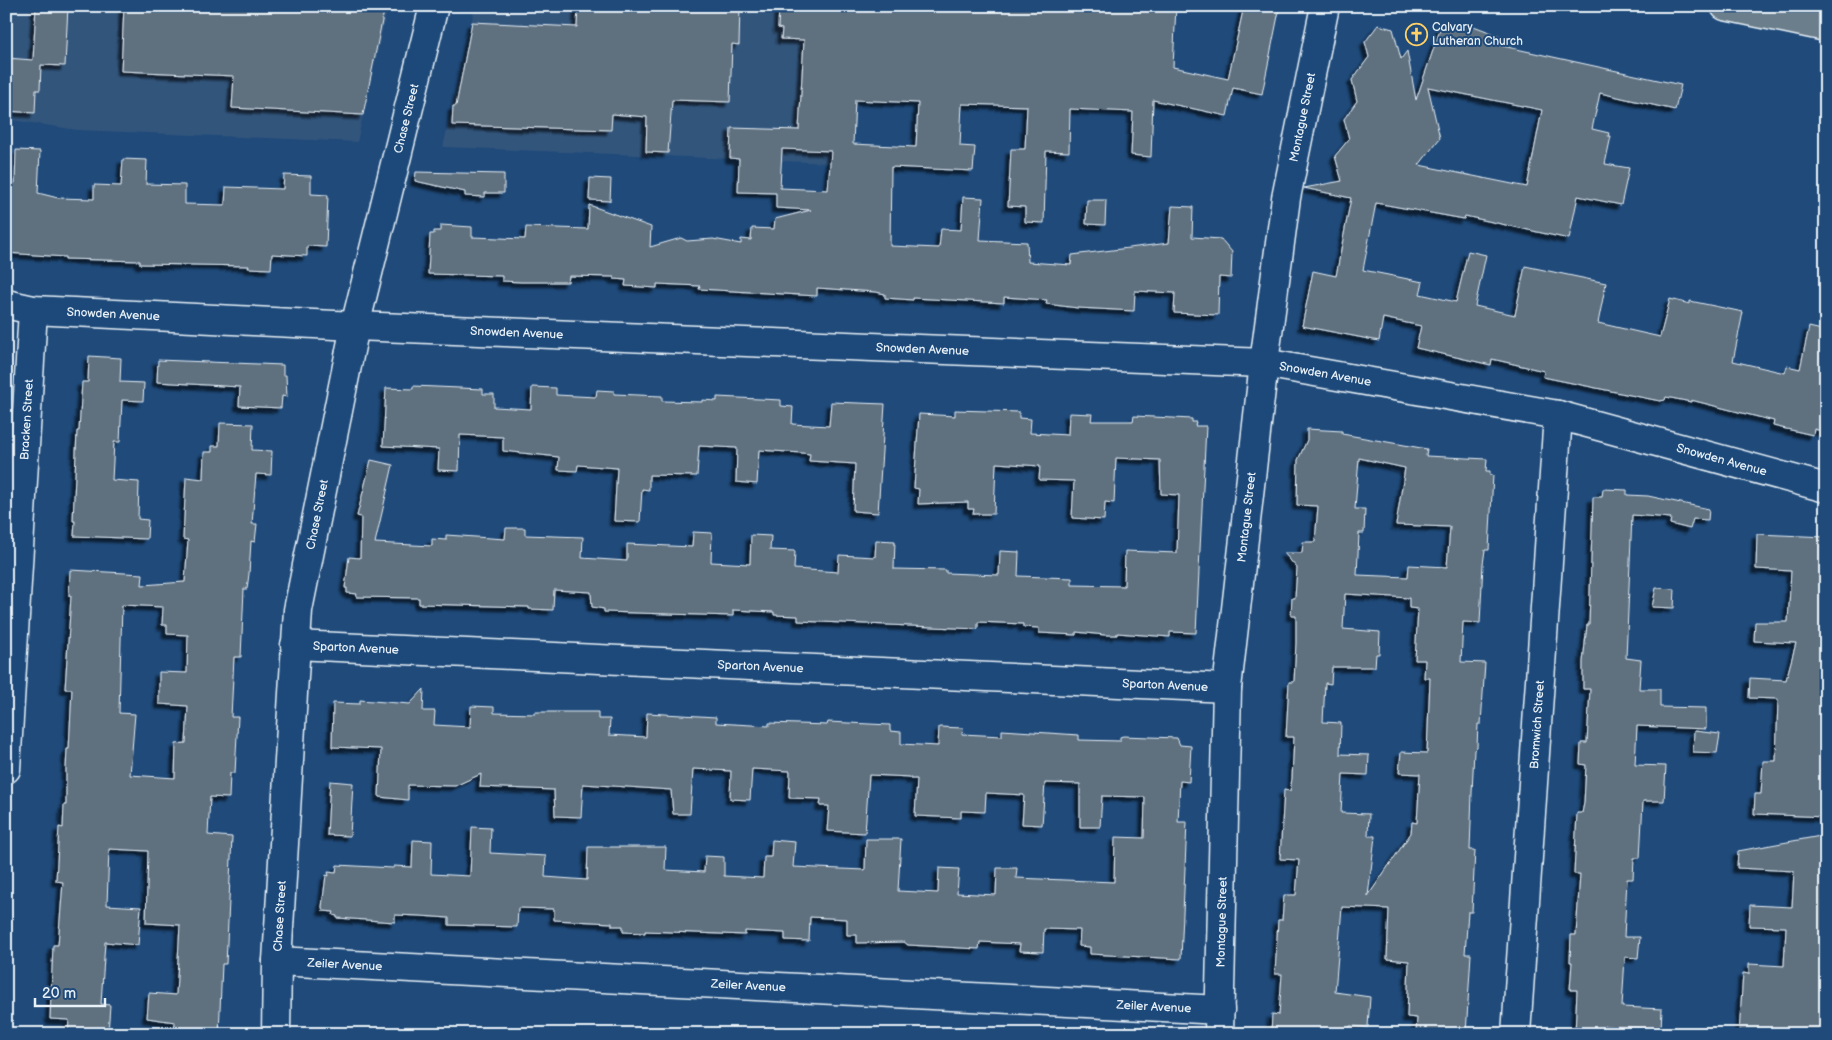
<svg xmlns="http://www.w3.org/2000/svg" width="1832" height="1040" font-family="'Balsamiq Sans',sans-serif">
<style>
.built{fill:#32557c}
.building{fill:#5e707f;stroke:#e8f1f8;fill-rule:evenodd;filter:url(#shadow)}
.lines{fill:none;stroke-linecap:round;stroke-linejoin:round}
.minor-casing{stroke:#e8f1f8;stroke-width:31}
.major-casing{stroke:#e8f1f8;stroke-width:31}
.minor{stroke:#1f4a7a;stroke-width:28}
.major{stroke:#6b7e8b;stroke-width:28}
.labels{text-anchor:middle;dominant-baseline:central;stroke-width:4;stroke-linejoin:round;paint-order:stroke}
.poi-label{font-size:12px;fill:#e8f1f8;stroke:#1f4a7a;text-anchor:start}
.street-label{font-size:12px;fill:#e8f1f8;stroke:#1f4a7a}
</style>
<defs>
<filter id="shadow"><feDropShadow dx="-4.5" dy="4.5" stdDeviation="1" flood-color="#0009"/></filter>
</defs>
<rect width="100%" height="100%" fill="#1f4a7a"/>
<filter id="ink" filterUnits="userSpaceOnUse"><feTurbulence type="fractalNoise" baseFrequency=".02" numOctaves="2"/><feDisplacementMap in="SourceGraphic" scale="10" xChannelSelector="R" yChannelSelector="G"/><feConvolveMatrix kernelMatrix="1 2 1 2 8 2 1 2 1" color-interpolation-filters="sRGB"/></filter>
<g filter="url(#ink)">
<path class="built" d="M6 6H388L357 142 77 130 6 119Z
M475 6H838L830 163 443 147Z"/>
<path class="building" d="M36 6H68L65 66 41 65 40 90H36L35 113 6 111V58L33 60Z
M124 6H385L363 115 232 108 234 76 121 71Z
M578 6H740L739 45 732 44 730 102 672 100 668 153 646 152 647 117 612 114 611 130 452 125 453 106H456L472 22 577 27Z
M779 6H1176L1173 67 1228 79 1244 6H1280L1262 94 1233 88 1227 116 1153 100 1151 157 1131 155 1133 112 1070 109 1069 152 1046 151 1044 223 1025 222V207L1008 206 1011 149H1025L1027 106 962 104 960 146 975 147 973 171 891 167 890 246 939 248 941 229 961 230 963 197 983 198 980 240 1027 242 1028 262 1071 265 1072 255 1169 243 1172 206 1193 207 1192 237 1221 239 1232 252 1231 278 1219 277 1218 315 1174 313 1175 293 1135 291 1134 311 1078 308 1046 304 1047 300 1004 297V303L913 298V300L885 298V294L876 292 817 288V296L699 289 700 286 657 284V288L625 286 626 280 614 279V277L569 276 568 282H521L502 281V276L428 274 430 234H434V231H441V225L472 227V237L525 239 526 227 588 229 589 205 651 227 650 247 681 238 687 241 713 239 741 244V239L751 240 752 228 774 229 775 219 811 210 776 208V193L738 192 739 159 730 158 731 128 799 130 804 40 781 39 782 29 778 28ZM855 100 918 103 916 147 853 144ZM782 149 831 151 828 190 780 188Z
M1442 24 1471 25 1500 36 1498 45 1681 85 1675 110 1600 93 1592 129 1609 133 1608 136H1611L1605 164 1629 168 1621 205 1578 196 1569 239 1465 216 1464 219 1376 203 1363 270 1423 282 1420 294 1456 302 1468 251 1486 255 1475 306 1515 315 1525 266 1606 283 1598 323 1660 337 1670 299 1690 304V301L1743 312 1733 361 1785 373 1787 366 1800 369 1809 327 1826 331V432L1814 429 1813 435 1773 426 1774 421 1691 400V402L1666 397 1665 400 1660 401 1635 396 1543 377 1544 371 1492 359 1491 365 1416 348 1421 326 1383 318 1379 341 1302 326 1313 271 1336 276 1351 198 1304 188 1342 181 1335 156 1349 139 1344 119 1357 101 1352 80 1369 57 1365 42 1378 25 1393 29 1401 59 1407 51 1416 100ZM1428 87 1542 110 1527 187 1419 165 1440 138Z
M16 150 40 151 38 193 58 198 94 199V185L121 186 123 159 147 160 146 184 185 185V204L225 205 226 187 283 189 284 175 311 176V194L328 195 326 247 307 246V256L272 254 271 269 248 268 249 266 140 264V261L65 259V257L6 253V182L15 183Z
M416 172 504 174V193H485V197L465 196V192L415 181Z
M590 178 611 179 610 201 589 200Z
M1087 200H1106L1105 225 1086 224Z
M89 356 121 358 120 382 144 383 143 401 122 400 120 442H114L112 480 139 482 138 519 148 520 147 539 74 536 75 521H73L77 431H79L82 382H88Z
M158 360 283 365V375H286L287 397 282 396 281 408 239 406 240 387 157 382Z
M413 386 483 389V394H494V407L531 409 532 387 556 388V395L596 397 597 390 614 391V394L662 396V401L702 402V400L717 401V397L781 400V406L793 407 792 424 829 426 831 402 885 404 878 513 853 511 855 464 809 461 810 454 802 453 759 450 757 484 736 482 737 448 699 446 697 476 649 475V490L642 489 640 522 614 521 617 468 578 465 577 471 558 470 559 457 503 451V437L460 435 459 471 438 470 439 449 383 446 386 388 413 389Z
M955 410 1019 412V418L1031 419 1030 433 1068 435 1069 413 1092 414 1091 421H1133L1134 416 1192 419V422H1196L1195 426H1206L1196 633 1170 632V637L1117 633V635H1105L1076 632V635L1039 633V628L1023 627V624L978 622V629L798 621V616L774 615V612L733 610V616L604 612V609L592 607 591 592 572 591 554 590 553 610 529 609V607L419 604V598L356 597 357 594 347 593V588H345L349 557 360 558 361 517 357 516 371 460 393 465 375 543 432 546V539L446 540V535L505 539 506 528H525V535L583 537 582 558 627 561V544L692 547 693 532 712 533 711 562 750 564 751 535 771 536 770 550 795 551 794 569 838 572 839 555 875 557 876 540 895 541 894 569 946 570V573L999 575 1000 551 1019 552 1018 576 1072 578V585L1124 586 1125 551 1177 553 1179 495 1161 494 1160 460 1116 458 1114 503 1105 502 1104 520 1072 518 1074 481 1039 480 1040 466 996 463 994 514H973L974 509H968V502L918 504 919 489 914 488 919 414 955 416Z
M220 423 253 424 252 450 272 451 271 475 256 474 252 524H257L255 542 251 541 249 574 247 589H244L241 657H234L231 717H238L235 773H230L229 798 210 797 208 835 232 837 226 964H222L219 1034H174L175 1022 147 1018 149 993 176 995 180 925 146 923 148 851 109 849 107 905 141 907 138 945 105 942 101 1004 110 1005 108 1034H68L69 1020 50 1019 53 945H58L63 882 56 881 59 827 63 828 64 805H66V769L67 749H69L72 689H65L71 596H69L70 570 143 574 142 585 185 582 188 540 183 539 186 477 203 479 204 452H212V446H219ZM122 605 163 607 162 625H167V634L188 635 187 673 159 672V704L188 706 186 743 176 744 175 778 130 775 135 714 119 713Z
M1307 429 1342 431V434L1427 449 1426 456 1487 459 1486 471H1490V475H1493L1489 550H1485L1483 564 1480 623 1463 622 1461 662 1485 663 1481 724H1478L1477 747 1474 750 1472 793 1470 850H1475L1472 912H1468L1465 954H1471L1466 1034H1416L1417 1018 1407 1017 1409 961 1387 959 1389 909 1342 907 1335 992 1370 997 1368 1027 1350 1026 1349 1034H1271L1272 1014 1279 1015 1282 974H1275L1278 920H1282L1284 895H1296L1299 860 1280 859 1284 790 1290 791 1292 779 1294 737H1286L1289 682H1294L1296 643V616H1291L1292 598H1295L1297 568 1284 553H1302L1303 542H1315L1318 506 1297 505 1298 460 1307 440ZM1359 458 1405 468 1396 525 1450 527 1447 567 1409 565 1408 577 1357 575 1359 533H1364L1365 509H1355ZM1345 594 1409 598V608L1418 609 1415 660H1425L1424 678H1430L1427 753 1401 752 1399 773 1420 774 1417 823 1412 822 1411 833 1368 896 1375 836H1368L1369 814 1341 813 1343 774 1368 775 1369 755 1340 754 1341 723 1323 722 1325 683 1331 684 1332 667H1375L1376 654H1379L1380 632 1343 629Z
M1603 489 1627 490V495L1648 496 1709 509 1708 520 1693 519 1690 529 1670 524 1671 518 1632 515 1626 658 1641 660 1639 689H1660V707L1706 708V729L1637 726 1635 765 1666 766 1664 801H1643L1640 858H1634L1633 879H1627L1624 937H1640L1638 958 1625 957 1622 1007 1662 1009 1661 1029 1604 1026V1034H1575L1577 990H1570L1572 962H1570L1571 935H1576L1580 874H1574L1577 813H1582L1584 803 1586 765 1580 764 1581 743H1587L1590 689H1583V662L1587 625H1589L1593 497H1602Z
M1757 534 1826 537V817L1754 814 1755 794H1761L1763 761H1776L1778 699 1749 698 1750 678 1786 680 1796 643 1754 641 1755 622H1788L1791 571 1756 569Z
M1656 588 1675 589 1674 608 1652 607Z
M424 689 423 711H435L434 725 470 727 471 706 494 707V713L535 714V712H598V719H610L609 735 646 737 647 713 716 717V723L769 726V723L827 725 828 722 890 725V731L901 732V744L938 746 939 727 963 728 962 734 1002 736V730L1079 735V740L1120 741V737L1123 736 1177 738 1180 745 1191 746 1189 782 1180 781 1178 822H1187L1181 959 1090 954V947L1079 946 1080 930 1044 929 1043 952 1019 951 1020 944 980 942 979 949 908 945 904 942 857 943V935H847V919L810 917 809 941 785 940V933L745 931V935L645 931V933L623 932V926H612V923L554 920V909L518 908 517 927 449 925V918L420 916 395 915V922L337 918V916L333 915 334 912 323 911 322 907 326 875 329 876 328 872 336 873 337 865 393 868 394 866 412 867 413 840 432 841 431 874 470 876 472 827 491 828 490 853 546 856 545 877 587 880 588 847H666L665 870 704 872 705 856 724 857V876L763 878 764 857H771L772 840 795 842 793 867 865 870 866 839H901L898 891 938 893 939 868 959 869 957 893 996 895 997 868H1017L1016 878 1114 882 1115 837 1144 838 1145 797 1102 796 1100 827H1080V784L1045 783 1042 825 1022 824 1024 795 986 793 985 812 961 811V818L915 816 917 779H910V777L869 775 865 833 827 831 829 806H820L821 799 789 798 790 771 752 769 750 800 730 799 731 771 693 769 690 814H673L671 790 583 784 581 817 555 816 554 790 480 787 481 774 455 786 408 785V800L379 797 381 749 332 747 333 703 360 704V700L410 704Z
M1694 731 1720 734 1717 753 1693 752Z
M330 781 353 783 350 836 327 835Z
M1826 835V1024L1821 1023V1034L1767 1031V1034H1739L1743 973 1749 974V964L1784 966 1786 927 1749 926 1750 905 1792 907 1794 871 1737 868 1738 851Z"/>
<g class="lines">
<defs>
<g id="minor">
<path id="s1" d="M6 304 33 310 355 326 1264 363 1558 415 1826 488"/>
<path id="s2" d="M295 645 1227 688"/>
<path id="s3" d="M6 769 33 310"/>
<path id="s4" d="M277 961 1220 1010"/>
<path id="s5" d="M276 1034 277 961 298 610 355 326 434 6"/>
<path id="s6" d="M1219 1034 1227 688 1264 363 1286 198 1325 6"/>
<path id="s7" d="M1516 1034 1558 415"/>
</g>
<path id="major" d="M1725 6 1826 27"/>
</defs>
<use href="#minor" class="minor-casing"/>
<use href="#major" class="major-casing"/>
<use href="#minor" class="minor"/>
<use href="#major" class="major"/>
</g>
</g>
<defs>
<symbol id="church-ring" viewBox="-11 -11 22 22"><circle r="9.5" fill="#1f4a7a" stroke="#ffd166" stroke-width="1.5"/><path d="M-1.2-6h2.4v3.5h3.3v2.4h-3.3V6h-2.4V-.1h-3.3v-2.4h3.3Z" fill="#ffd166"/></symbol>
</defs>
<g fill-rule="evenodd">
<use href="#church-ring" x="1404" y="22" width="25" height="25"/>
</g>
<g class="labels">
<g class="poi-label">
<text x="1432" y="27">Calvary<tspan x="1432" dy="14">Lutheran Church</tspan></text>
</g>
<g class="street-label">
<text stroke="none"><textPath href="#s6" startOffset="922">Montague Street</textPath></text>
<text stroke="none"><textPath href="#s5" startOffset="928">Chase Street</textPath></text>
<text stroke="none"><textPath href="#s1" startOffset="108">Snowden Avenue</textPath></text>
<text stroke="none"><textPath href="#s1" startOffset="512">Snowden Avenue</textPath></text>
<text stroke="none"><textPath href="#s1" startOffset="918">Snowden Avenue</textPath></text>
<text stroke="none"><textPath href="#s1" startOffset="1322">Snowden Avenue</textPath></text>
<text stroke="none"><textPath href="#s3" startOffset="350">Bracken Street</textPath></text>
<text stroke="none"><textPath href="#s1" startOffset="1728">Snowden Avenue</textPath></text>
<text stroke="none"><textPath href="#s5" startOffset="522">Chase Street</textPath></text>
<text stroke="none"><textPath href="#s6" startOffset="518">Montague Street</textPath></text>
<text stroke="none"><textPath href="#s2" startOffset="61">Sparton Avenue</textPath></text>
<text stroke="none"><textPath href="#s2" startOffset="466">Sparton Avenue</textPath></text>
<text stroke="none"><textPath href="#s2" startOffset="871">Sparton Avenue</textPath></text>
<text stroke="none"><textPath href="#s7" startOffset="310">Bromwich Street</textPath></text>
<text stroke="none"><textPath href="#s5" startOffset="118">Chase Street</textPath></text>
<text stroke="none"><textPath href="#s6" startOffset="112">Montague Street</textPath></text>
<text stroke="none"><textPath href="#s4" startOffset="68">Zeiler Avenue</textPath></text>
<text stroke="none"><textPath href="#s4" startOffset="472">Zeiler Avenue</textPath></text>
<text stroke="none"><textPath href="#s4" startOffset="878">Zeiler Avenue</textPath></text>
</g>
</g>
<rect width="1832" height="1040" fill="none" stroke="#1f4a7a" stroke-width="25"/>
<rect x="12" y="12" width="1807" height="1015" fill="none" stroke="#e8f1f8" stroke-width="2" filter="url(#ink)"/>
<path d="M35 998v8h70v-8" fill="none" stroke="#e8f1f8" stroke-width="2.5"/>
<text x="42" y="998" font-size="15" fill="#e8f1f8" stroke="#1f4a7a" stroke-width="4" paint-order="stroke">20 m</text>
</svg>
